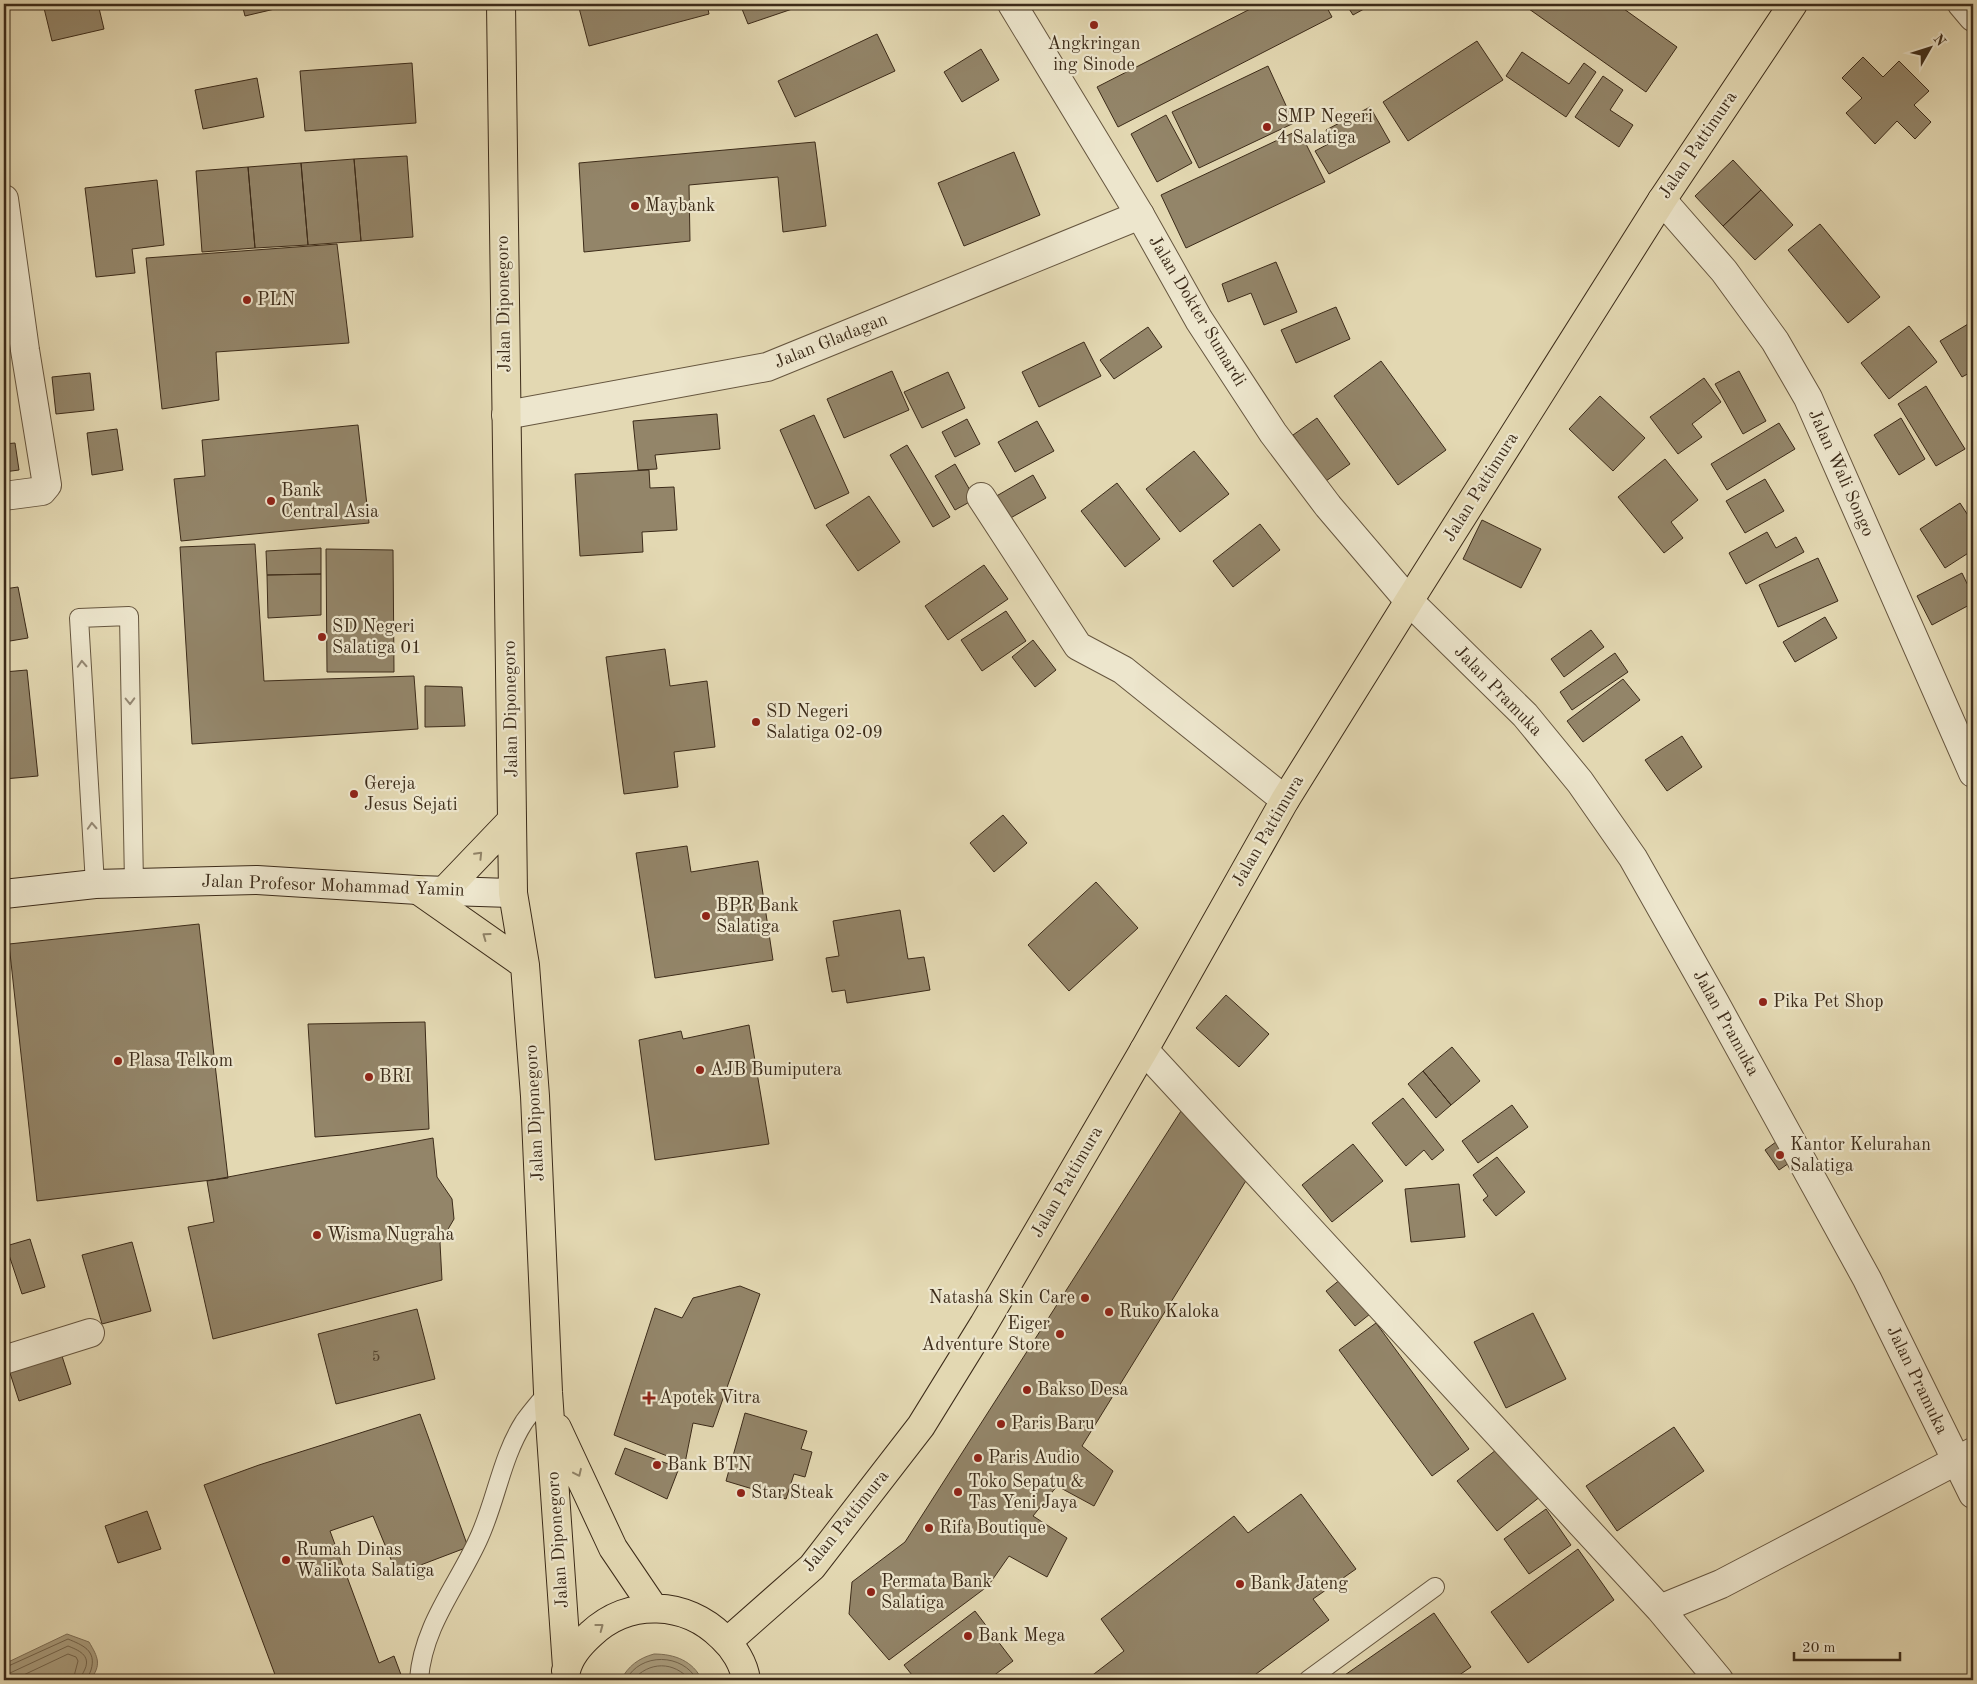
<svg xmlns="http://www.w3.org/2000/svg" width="1977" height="1684" font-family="'Old Standard TT',serif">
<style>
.water{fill:#aa9d7e;stroke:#7e6f56}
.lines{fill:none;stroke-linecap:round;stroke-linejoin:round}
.shore{stroke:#73644c;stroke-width:1}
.building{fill:#938569;stroke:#3c2b19}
.service-casing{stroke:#66563f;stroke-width:20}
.minor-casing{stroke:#66563f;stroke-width:30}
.tertiary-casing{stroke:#66563f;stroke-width:30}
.secondary-casing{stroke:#3c2b19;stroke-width:30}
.primary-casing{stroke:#3c2b19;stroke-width:30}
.service{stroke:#ede6cd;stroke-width:18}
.minor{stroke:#ede6cd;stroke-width:28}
.tertiary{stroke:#ede6cd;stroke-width:28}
.secondary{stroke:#ede6cd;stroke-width:28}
.primary{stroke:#e3d8b2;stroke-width:28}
.oneway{stroke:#948873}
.oneway2{stroke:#908266}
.poi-dot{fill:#8f2418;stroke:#ede6cd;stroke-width:2}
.labels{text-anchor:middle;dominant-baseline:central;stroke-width:4.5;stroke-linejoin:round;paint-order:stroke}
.number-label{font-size:15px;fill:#52422d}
.poi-label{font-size:18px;fill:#3c2b19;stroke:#ede6cd;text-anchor:start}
.street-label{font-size:18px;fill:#3c2b19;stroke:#ede6cd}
</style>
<rect width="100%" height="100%" fill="#e3d8b2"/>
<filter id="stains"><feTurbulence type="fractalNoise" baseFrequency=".004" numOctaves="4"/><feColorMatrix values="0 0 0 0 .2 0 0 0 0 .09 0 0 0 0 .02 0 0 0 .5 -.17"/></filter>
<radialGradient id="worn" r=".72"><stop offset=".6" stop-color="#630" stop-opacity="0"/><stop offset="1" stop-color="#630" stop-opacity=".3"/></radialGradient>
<path class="water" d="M67 1634 89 1642C98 1657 102 1665 90 1680H4V1664Z
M654 1654C675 1654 693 1661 702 1680H621C628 1666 639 1658 654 1654Z"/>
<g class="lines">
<path class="shore" d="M4 1668 68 1639C82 1645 97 1650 91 1670 90 1674 87 1676 87 1680
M4 1674 10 1673 68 1646C78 1650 91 1655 85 1669 83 1674 81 1675 80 1680
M13 1680 68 1654 76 1657 78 1661 73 1680
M626 1680C640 1652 683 1653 697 1680
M633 1680C649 1661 674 1661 690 1680"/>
</g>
<path class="building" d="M43 4H98L104 29 52 41Z
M242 4H296L245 16Z
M578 4H707L709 14 589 46Z
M740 4H803L804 5 748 24Z
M1260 4H1325L1332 17 1118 127 1097 87Z
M1346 4H1373L1353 15Z
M1522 4H1617L1677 47 1646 92Z
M877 34 895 71 795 117 778 81Z
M1477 41 1503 80 1408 141 1383 102Z
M981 49 999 80 962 102 944 72Z
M1522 52 1569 84 1584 63 1596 72 1566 117 1506 76Z
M1863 57 1883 77 1899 61 1929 91 1914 105 1931 122 1915 139 1897 121 1875 144 1846 113 1862 98 1842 78Z
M412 63 416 123 305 131 300 71Z
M1268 66 1294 123 1199 168 1172 112Z
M1603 76 1623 90 1610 110 1633 125 1619 147 1575 117Z
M257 78 264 117 203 129 195 90Z
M1370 107 1390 142 1329 174 1315 151 1332 142 1326 130Z
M1166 115 1192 163 1157 182 1131 134Z
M1299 130 1325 182 1186 248 1161 195Z
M815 142 826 226 783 232 778 177 689 185 690 241 584 252 579 163Z
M1014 152 1040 215 964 246 938 183Z
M407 156 413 237 361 241 354 159Z
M354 159 361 241 308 245 301 163Z
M1733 160 1761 190 1723 226 1695 196Z
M301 163 308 245 255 248 248 167Z
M248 167 255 248 202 252 196 171Z
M157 180 164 245 132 249 135 273 96 277 85 188Z
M1761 190 1793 225 1755 260 1723 226Z
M1820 224 1880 297 1848 323 1788 250Z
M337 244 349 343 216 352 219 400 162 409 146 258Z
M1276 262 1297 312 1264 325 1251 293 1228 302 1222 284Z
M4 292 17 339 4 341Z
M1336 307 1350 339 1296 363 1281 330Z
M1973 321V371L1962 377 1940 341Z
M1909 326 1937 362 1889 399 1861 363Z
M1148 327 1162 347 1114 379 1100 360Z
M1084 342 1101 376 1039 407 1022 372Z
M1381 361 1446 450 1398 485 1334 396Z
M892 371 909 410 844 438 827 399Z
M1739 371 1766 421 1743 434 1715 384Z
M948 372 965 408 922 428 904 392Z
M90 373 94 410 56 414 52 377Z
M1704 378 1721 402 1692 424 1702 437 1678 454 1650 417Z
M1926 386 1965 449 1936 466 1898 404Z
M1600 396 1645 438 1613 471 1569 429Z
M717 414 720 449 655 455 657 469 638 470 633 421Z
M814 415 849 493 815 509 780 430Z
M1317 418 1350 464 1326 481 1293 435Z
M1901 418 1925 459 1899 475 1874 435Z
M967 419 980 444 955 457 942 432Z
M1037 421 1054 451 1015 472 998 442Z
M1779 423 1795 449 1727 490 1711 464Z
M358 425 369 523 181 541 174 479 205 476 202 440Z
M117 429 123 470 92 475 87 433Z
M15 443 19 470 4 472V444Z
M907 445 950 517 933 527 890 455Z
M1194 451 1229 494 1180 532 1146 489Z
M1665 459 1698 500 1671 522 1683 538 1664 553 1618 497Z
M955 464 975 499 955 510 935 476Z
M649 470 650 488 674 487 677 530 642 532 643 552 580 556 575 474Z
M1033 475 1046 498 1007 520 993 498Z
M1765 479 1784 511 1745 533 1726 501Z
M1117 483 1160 539 1125 567 1081 511Z
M869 496 900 542 858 571 826 525Z
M1960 503 1973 523V550L1945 568 1920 529Z
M1482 520 1541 549 1521 588 1463 559Z
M1260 524 1280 550 1233 587 1213 561Z
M1767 532 1776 548 1796 537 1804 552 1746 584 1729 553Z
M255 544 264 681 414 676 418 729 192 744 180 547Z
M321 548V574L267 575 266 551Z
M326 549 393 550 394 672H327Z
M1818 558 1838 601 1778 627 1759 585Z
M984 565 1008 599 948 640 925 606Z
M1962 573 1973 596V603L1932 625 1917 596Z
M321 574V615L268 618 267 575Z
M18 587 28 638 4 642V589Z
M1006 611 1026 641 982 671 961 640Z
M1825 617 1837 638 1795 662 1783 642Z
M1591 630 1604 647 1564 677 1551 659Z
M1033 640 1056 670 1035 687 1012 657Z
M665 649 670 686 707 681 715 747 674 752 678 787 624 794 606 657Z
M1615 653 1628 672 1572 710 1560 692Z
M27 670 38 776 4 779V672Z
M1623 679 1640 700 1583 742 1567 721Z
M425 686 462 687 465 726 425 727Z
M1682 736 1702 767 1667 791 1645 760Z
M1003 815 1027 843 994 872 970 843Z
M687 846 691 872 758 861 773 960 655 978 636 853Z
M1096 882 1138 928 1069 991 1028 945Z
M900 910 908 959 924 957 930 990 847 1003 845 990 832 992 826 958 839 956 833 921Z
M199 924 228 1178 37 1201 9 944Z
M1226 995 1269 1034 1239 1067 1196 1028Z
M425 1022 429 1129 315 1137 308 1024Z
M749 1025 769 1144 655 1160 639 1040 681 1031 683 1039Z
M1452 1047 1480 1081 1451 1105 1423 1071Z
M1423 1071 1451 1105 1436 1118 1408 1084Z
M1403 1098 1444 1150 1432 1160 1424 1150 1406 1166 1372 1123Z
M1512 1105 1528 1127 1478 1163 1462 1141Z
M1181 1111 1247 1179 1082 1446 1113 1471 1094 1506 1057 1486 1033 1516 1067 1538 1047 1577 1009 1556 988 1586 889 1660 849 1614 852 1582 905 1542Z
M433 1138 437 1177 452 1199 454 1219 440 1243 442 1280 213 1339 188 1227 214 1222 207 1181Z
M1780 1139 1795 1159 1779 1170 1765 1150Z
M1353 1144 1383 1181 1332 1222 1302 1185Z
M1497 1157 1525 1192 1496 1216 1483 1200 1488 1196 1473 1175Z
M1459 1184 1465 1237 1411 1242 1405 1189Z
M30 1239 45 1287 22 1294 6 1246Z
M132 1242 151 1311 102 1324 82 1255Z
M1346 1275 1375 1310 1355 1326 1326 1291Z
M740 1286 760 1294 713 1427 693 1423 685 1463 614 1435 655 1308 682 1318 693 1298Z
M417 1309 435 1379 336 1404 318 1334Z
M1533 1313 1566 1379 1506 1408 1474 1342Z
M1376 1323 1469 1449 1432 1476 1339 1350Z
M61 1353 71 1384 19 1401 9 1370Z
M745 1413 807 1431 801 1449 812 1452 805 1477 794 1474 786 1499 726 1481Z
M420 1414 468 1547 397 1574 373 1516 330 1531 379 1663 394 1656 403 1680H277L204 1485 259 1465Z
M1674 1427 1704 1471 1617 1531 1586 1486Z
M1501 1446 1541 1496 1497 1531 1457 1481Z
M625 1448 679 1468 667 1499 615 1474Z
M1301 1494 1356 1569 1313 1599 1329 1620 1248 1680H1092L1090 1677 1124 1651 1101 1619 1234 1516 1248 1533Z
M1546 1509 1571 1545 1529 1574 1504 1539Z
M147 1511 161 1549 118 1563 105 1526Z
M1578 1549 1614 1600 1528 1663 1491 1612Z
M975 1611 1013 1661 988 1680H916L904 1665Z
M1434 1613 1471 1667 1452 1680H1344L1342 1677Z"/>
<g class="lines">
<defs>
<path id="service" d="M95 884 79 618 129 616 134 883
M419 1679C423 1626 457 1586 478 1540 496 1502 501 1458 524 1422 531 1412 540 1402 548 1392
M1308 1680 1435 1587"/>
<path id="minor" d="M1962 4 1973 17
M4 199 25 350 47 485 42 491 4 496
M1662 200 1724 271 1775 341 1808 398 1973 773
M506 415 767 367 1140 215
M981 497 1078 646 1123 670 1285 800
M1409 601 1525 715 1580 782 1633 858 1715 1003 1867 1279 1973 1494
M1144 1050 1660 1609 1721 1584 1973 1452
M4 1360 90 1333
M1660 1609 1719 1680"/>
<path id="tertiary" d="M1012 4 1140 215 1199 320 1273 433 1328 506 1409 601"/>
<path id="secondary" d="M4 894 95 884 257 880 418 890 513 893"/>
<path id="primary" d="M501 4 513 893 525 965 535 1096 548 1392 567 1667
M446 889 512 820
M418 890 525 965
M557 1428 613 1548 653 1607
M727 1642 812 1567 921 1426 984 1324 1144 1050 1285 800 1409 601 1662 200 1793 4
M566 1671C569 1657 581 1643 591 1634 629 1598 686 1601 722 1637 734 1648 744 1664 746 1680"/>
</defs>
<use href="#service" class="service-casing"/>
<use href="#minor" class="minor-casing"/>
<use href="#tertiary" class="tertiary-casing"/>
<use href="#secondary" class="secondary-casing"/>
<use href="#primary" class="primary-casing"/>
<use href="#service" class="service"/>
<use href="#minor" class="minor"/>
<use href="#tertiary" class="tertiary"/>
<use href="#secondary" class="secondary"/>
<use href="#primary" class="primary"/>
</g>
<defs><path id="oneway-chevron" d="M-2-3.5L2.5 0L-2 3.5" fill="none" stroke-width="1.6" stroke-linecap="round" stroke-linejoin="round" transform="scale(1.25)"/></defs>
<g class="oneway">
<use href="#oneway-chevron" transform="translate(82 664) rotate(-93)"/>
<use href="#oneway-chevron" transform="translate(130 701) rotate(89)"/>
<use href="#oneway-chevron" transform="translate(92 826) rotate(-93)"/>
</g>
<g class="oneway2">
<use href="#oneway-chevron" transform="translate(479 855) rotate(-46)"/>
<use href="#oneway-chevron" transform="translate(486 936) rotate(-144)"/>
<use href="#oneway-chevron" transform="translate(578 1473) rotate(65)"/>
<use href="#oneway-chevron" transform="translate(600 1627) rotate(-37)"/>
</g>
<g class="poi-dot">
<circle cx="1094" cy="25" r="5"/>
<circle cx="1267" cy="127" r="5"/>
<circle cx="635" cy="206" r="5"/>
<circle cx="247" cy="300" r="5"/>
<circle cx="271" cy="501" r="5"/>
<circle cx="322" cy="637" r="5"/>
<circle cx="756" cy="722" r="5"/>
<circle cx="354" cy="794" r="5"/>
<circle cx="706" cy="916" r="5"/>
<circle cx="1763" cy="1002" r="5"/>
<circle cx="118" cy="1061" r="5"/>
<circle cx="700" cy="1070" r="5"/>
<circle cx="369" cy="1077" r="5"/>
<circle cx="1780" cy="1155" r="5"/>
<circle cx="317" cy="1235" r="5"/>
<circle cx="1085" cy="1298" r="5"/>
<circle cx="1109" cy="1312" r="5"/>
<circle cx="1060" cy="1334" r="5"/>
<circle cx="1027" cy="1390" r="5"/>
<path d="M646.5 1390.5h5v5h5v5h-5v5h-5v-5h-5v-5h5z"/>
<circle cx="1001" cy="1424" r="5"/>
<circle cx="978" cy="1458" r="5"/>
<circle cx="657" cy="1465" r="5"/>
<circle cx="958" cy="1492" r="5"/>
<circle cx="741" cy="1493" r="5"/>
<circle cx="929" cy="1528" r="5"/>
<circle cx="286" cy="1560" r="5"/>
<circle cx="1240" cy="1584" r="5"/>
<circle cx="871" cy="1592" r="5"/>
<circle cx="968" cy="1636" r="5"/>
</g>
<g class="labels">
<g class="number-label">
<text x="376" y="1357">5</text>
</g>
<g class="poi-label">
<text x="1094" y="44" text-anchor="middle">Angkringan<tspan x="1094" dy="21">ing Sinode</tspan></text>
<text x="1277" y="117">SMP Negeri<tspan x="1277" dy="21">4 Salatiga</tspan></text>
<text x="645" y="206">Maybank</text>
<text x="257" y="300">PLN</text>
<text x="281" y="491">Bank<tspan x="281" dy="21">Central Asia</tspan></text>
<text x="332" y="627">SD Negeri<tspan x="332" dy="21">Salatiga 01</tspan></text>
<text x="766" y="712">SD Negeri<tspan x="766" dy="21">Salatiga 02-09</tspan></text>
<text x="364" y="784">Gereja<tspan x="364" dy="21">Jesus Sejati</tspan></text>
<text x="716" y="906">BPR Bank<tspan x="716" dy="21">Salatiga</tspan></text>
<text x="1773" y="1002">Pika Pet Shop</text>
<text x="128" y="1061">Plasa Telkom</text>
<text x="710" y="1070">AJB Bumiputera</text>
<text x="379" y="1077">BRI</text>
<text x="1790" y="1145">Kantor Kelurahan<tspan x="1790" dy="21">Salatiga</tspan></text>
<text x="327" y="1235">Wisma Nugraha</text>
<text x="1075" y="1298" text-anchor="end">Natasha Skin Care</text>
<text x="1119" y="1312">Ruko Kaloka</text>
<text x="1050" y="1324" text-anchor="end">Eiger<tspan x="1050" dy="21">Adventure Store</tspan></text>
<text x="1037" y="1390">Bakso Desa</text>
<text x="659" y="1398">Apotek Vitra</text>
<text x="1011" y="1424">Paris Baru</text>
<text x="988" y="1458">Paris Audio</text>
<text x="667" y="1465">Bank BTN</text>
<text x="968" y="1482">Toko Sepatu &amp;<tspan x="968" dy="21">Tas Yeni Jaya</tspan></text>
<text x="751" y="1493">Star Steak</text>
<text x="939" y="1528">Rifa Boutique</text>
<text x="296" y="1550">Rumah Dinas<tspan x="296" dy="21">Walikota Salatiga</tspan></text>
<text x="881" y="1582">Permata Bank<tspan x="881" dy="21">Salatiga</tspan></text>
<text x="1250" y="1584">Bank Jateng</text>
<text x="978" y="1636">Bank Mega</text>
</g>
<g class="street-label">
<text transform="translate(1698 145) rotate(-56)">Jalan Pattimura</text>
<text transform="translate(504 304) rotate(-91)">Jalan Diponegoro</text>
<text transform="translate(1197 311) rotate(59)">Jalan Dokter Sumardi</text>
<text transform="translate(831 341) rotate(-22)">Jalan Gladagan</text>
<text transform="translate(1841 473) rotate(66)">Jalan Wali Songo</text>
<text transform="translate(1481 487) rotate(-58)">Jalan Pattimura</text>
<text transform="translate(1498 691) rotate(46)">Jalan Pramuka</text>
<text transform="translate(511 709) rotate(-91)">Jalan Diponegoro</text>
<text transform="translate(1268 831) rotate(-60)">Jalan Pattimura</text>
<text transform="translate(333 886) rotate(2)">Jalan Profesor Mohammad Yamin</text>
<text transform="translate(1726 1023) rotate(61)">Jalan Pramuka</text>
<text transform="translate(535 1113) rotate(-93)">Jalan Diponegoro</text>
<text transform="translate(1067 1182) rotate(-60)">Jalan Pattimura</text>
<text transform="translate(1917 1380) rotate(64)">Jalan Pramuka</text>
<text transform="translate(846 1521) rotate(-51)">Jalan Pattimura</text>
<text transform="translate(558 1540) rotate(-94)">Jalan Diponegoro</text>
</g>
</g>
<rect width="1977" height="1684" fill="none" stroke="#e3d8b2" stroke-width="20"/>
<rect x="5" y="5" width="1967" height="1674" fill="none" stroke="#3c2b19" stroke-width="2.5"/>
<rect x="10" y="10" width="1957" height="1664" fill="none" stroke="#3c2b19"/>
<g transform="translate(1930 48) rotate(51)" stroke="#ede6cd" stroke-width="4" paint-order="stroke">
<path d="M0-4L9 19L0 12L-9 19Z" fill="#3c2b19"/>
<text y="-8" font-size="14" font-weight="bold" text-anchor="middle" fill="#3c2b19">N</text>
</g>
<path d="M1794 1652v8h106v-8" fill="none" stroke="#3c2b19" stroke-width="2.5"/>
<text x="1802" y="1652" font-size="15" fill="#3c2b19" stroke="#ede6cd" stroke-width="4" paint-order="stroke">20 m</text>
<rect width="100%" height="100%" filter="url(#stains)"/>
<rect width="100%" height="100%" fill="url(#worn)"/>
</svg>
